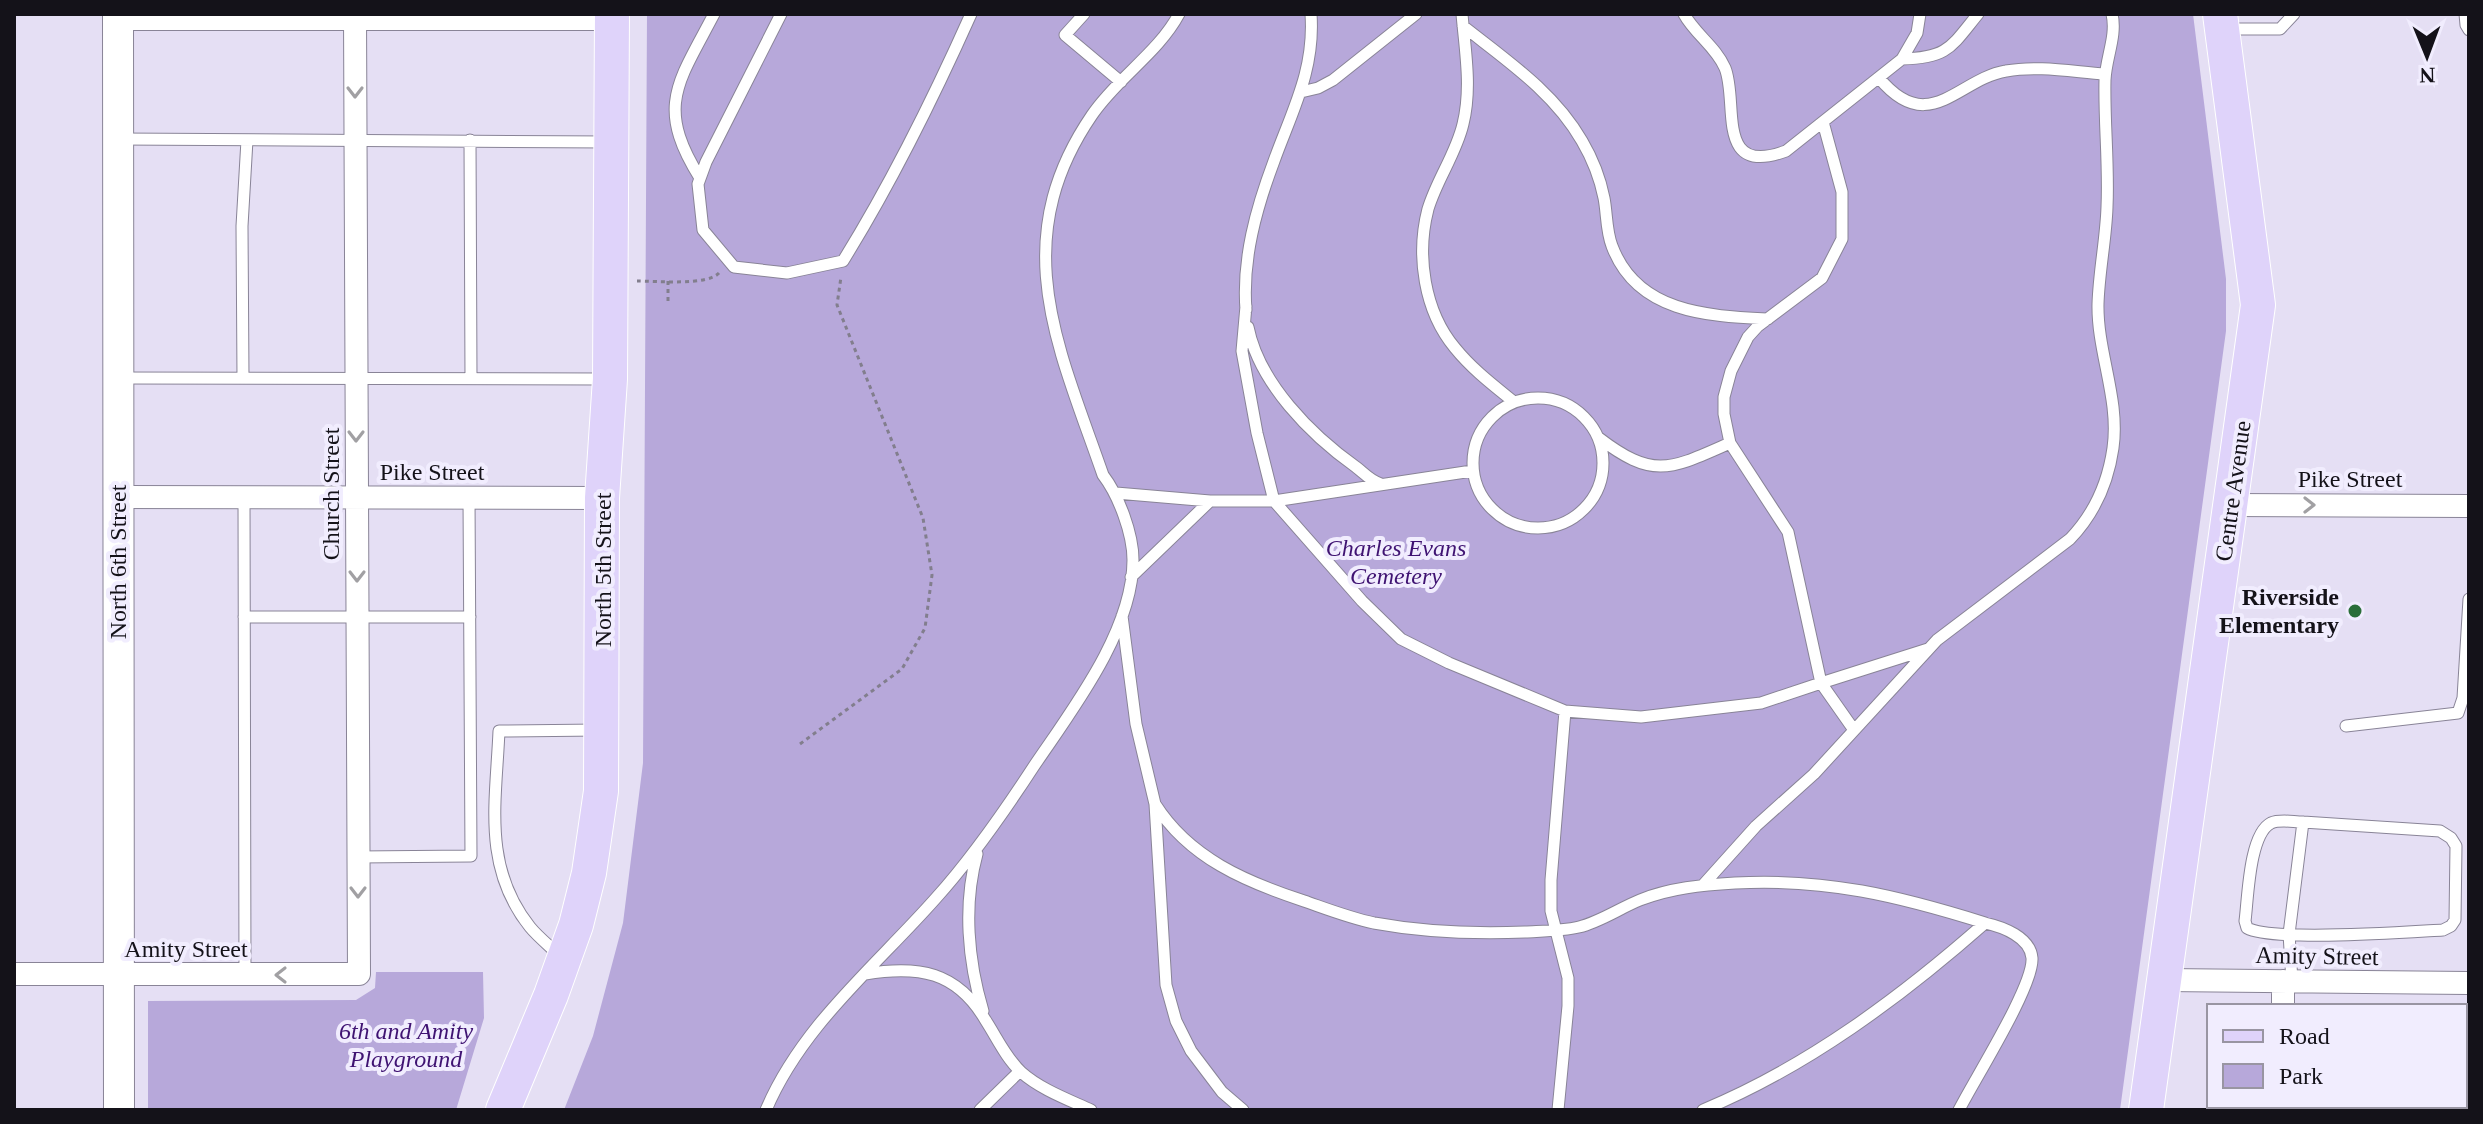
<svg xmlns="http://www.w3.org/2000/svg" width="2483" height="1124" font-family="'Times New Roman',serif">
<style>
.green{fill:#b7a8da}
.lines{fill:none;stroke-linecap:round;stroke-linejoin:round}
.lane-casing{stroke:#898497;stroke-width:13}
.street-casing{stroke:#898497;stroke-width:24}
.secondary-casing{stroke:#898497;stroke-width:32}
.primary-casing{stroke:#fff;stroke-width:36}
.path{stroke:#827e8d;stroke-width:3;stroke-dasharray:4 4;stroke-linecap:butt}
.lane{stroke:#fff;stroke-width:11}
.street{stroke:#fff;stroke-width:22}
.secondary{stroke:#fff;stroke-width:30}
.primary{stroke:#dfd3fa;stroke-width:34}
.oneway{stroke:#a1a0a3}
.poi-dot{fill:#2a6e39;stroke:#f1edfe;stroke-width:3}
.labels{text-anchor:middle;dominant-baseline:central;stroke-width:8;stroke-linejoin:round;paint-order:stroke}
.street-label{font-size:24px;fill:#141219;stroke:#f1edfe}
.park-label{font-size:24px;font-style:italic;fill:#3f1372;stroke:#f1edfe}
.poi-label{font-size:24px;font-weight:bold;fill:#141219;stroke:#f1edfe;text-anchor:end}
</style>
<rect width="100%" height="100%" fill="#e5dff4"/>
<path class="green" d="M647 14H2193L2226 279V331L2120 1110H564L593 1036 623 923 643 763Z
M376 972H483L484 1018 456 1110H148V1001L356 1000 375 988Z"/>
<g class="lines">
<defs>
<path id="lane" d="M781 14 706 162 698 184 703 230 734 267 787 273 843 261C892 182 933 99 971 14
M1084 14 1065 35 1121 82
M1462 14C1465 50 1472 88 1463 124 1456 154 1437 179 1428 209 1416 255 1424 311 1455 348 1472 369 1493 385 1514 402
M1684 14C1695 34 1716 47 1725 68 1739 102 1714 178 1786 151L1902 59 1917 33 1920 14
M2465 14 2466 25 2469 30
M1463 26C1506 60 1554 92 1582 141 1592 158 1600 178 1604 198 1607 213 1606 231 1612 246 1637 313 1708 316 1768 319
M2226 29H2280L2294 14
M1902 59C1948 58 1951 47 1978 14
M1879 78C1929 138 1958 79 2006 71 2037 65 2074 72 2105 74
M1301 92 1318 88 1333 80 1416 14
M118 139 609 142
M470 140 471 378
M700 178C655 106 678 83 714 14
M1246 306 1242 351 1257 433 1274 501 1362 601 1401 639 1449 663 1565 711 1641 717 1761 703 1821 683 1788 532 1730 443 1724 414V397L1731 371 1748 337 1758 326 1822 278 1842 239V192L1823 122
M1246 310C1242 259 1256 209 1274 161 1292 111 1315 70 1311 14
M1248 327C1259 383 1311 435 1356 467 1364 473 1370 481 1381 484
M119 378 605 379
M243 378 242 226 247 140
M1473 463a65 65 0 1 1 130 0a65 65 0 1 1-130 0Z
M1599 438C1654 480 1671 469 1730 443
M1116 493 1210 501H1274L1472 471
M244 497 245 975
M1131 577 1210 501
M1122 616 1136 724 1155 804 1166 985 1176 1021 1191 1051 1222 1092 1243 1110
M244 617H470
M2346 726 2458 713 2463 698 2469 599
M1854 730 1821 683 1928 649
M1155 804C1189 858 1246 882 1304 901 1327 909 1350 918 1374 923 1423 932 1474 934 1525 932 1542 931 1562 931 1579 927 1600 922 1620 908 1640 900 1670 888 1702 885 1735 883 1825 878 1899 896 1985 923
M977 854C963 905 968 961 983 1011
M358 857 471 856 469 497
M1703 885 1756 826 1814 774 1937 640 2070 539C2094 514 2108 483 2113 448 2120 399 2097 352 2098 304 2099 271 2106 239 2107 207 2109 165 2104 122 2105 80 2106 57 2117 36 2112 14
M561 957C551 947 539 938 530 927 482 867 496 802 499 731L599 730
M865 974C918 965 957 971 986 1021 997 1038 1006 1058 1021 1072 1040 1089 1067 1099 1091 1110
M2292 981 2289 934 2303 822C2293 822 2280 819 2271 823 2249 834 2248 899 2245 921L2247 928C2273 942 2407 932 2443 930L2451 926 2455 920 2456 846 2451 838 2440 831 2303 822
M766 1110C802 1025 876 966 936 898 973 857 1004 812 1034 766 1072 710 1133 631 1133 560 1133 534 1119 496 1103 475 1059 348 1005 242 1092 115 1117 78 1158 53 1179 14
M980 1110 1020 1071
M1558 1110 1568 1006V978L1551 911V880L1565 711
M1703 1110C1807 1067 1901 997 1985 923 2003 927 2030 937 2032 958 2034 986 1974 1080 1959 1110"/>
<path id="street" d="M118 19H612
M118 497 602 498
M2231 505 2469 506
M14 974H359L355 14
M2165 980 2469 983
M2283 1006V981
M2281 1110V1106"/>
<path id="secondary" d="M118 14 119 1110"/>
<path id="primary" d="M503 1110 551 995 576 925 589 873 601 791 602 498 610 379 612 14
M2146 1110 2258 305 2220 14"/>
</defs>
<use href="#lane" class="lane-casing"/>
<use href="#street" class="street-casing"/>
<use href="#secondary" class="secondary-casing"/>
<use href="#primary" class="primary-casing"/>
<path class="path" d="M637 281C656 281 707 286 719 273
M668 281V301
M800 744 902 669 925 628 932 575 923 518 837 305 841 277"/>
<use href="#lane" class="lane"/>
<use href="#street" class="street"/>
<use href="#secondary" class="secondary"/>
<use href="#primary" class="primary"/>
</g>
<defs><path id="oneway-chevron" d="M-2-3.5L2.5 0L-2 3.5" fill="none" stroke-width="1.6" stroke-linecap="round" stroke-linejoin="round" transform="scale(2)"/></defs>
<g class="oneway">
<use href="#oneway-chevron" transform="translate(355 92) rotate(90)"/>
<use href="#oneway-chevron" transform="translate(356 436) rotate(90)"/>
<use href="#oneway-chevron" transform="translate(2309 505)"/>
<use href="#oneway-chevron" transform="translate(357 576) rotate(90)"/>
<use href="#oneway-chevron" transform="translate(358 892) rotate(90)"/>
<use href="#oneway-chevron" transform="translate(281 975) rotate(180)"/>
</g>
<circle class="poi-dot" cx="2355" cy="611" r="8"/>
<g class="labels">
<g class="street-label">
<text x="432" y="472">Pike Street</text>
<text x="2350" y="479">Pike Street</text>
<text transform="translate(2233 491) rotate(-82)">Centre Avenue</text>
<text transform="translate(331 494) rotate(-90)">Church Street</text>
<text transform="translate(118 562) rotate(-90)">North 6th Street</text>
<text transform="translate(603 570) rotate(-90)">North 5th Street</text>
<text x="186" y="949">Amity Street</text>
<text transform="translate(2317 956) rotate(1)">Amity Street</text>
</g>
<g class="park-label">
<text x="1396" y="548">Charles Evans<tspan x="1396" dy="28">Cemetery</tspan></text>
<text x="406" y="1031">6th and Amity<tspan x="406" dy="28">Playground</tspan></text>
</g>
<g class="poi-label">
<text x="2339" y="597">Riverside<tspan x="2339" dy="28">Elementary</tspan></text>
</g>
</g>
<rect width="2483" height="1124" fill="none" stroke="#141219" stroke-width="32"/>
<rect x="2207" y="1004" width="260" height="104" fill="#f1edfe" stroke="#9995a2" stroke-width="2"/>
<rect x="2223" y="1030" width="40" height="12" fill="#dfd3fa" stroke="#9995a2" stroke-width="2"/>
<text x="2279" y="1044" font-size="24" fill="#141219">Road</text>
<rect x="2223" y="1064" width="40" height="24" fill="#b7a8da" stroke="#9995a2" stroke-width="2"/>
<text x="2279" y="1084" font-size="24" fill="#141219">Park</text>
<g transform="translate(2427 56) rotate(179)" stroke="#f1edfe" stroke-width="6" paint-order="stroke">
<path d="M0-6L14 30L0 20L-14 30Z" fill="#141219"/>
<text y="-12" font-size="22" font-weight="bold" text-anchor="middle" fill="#141219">N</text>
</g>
</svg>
